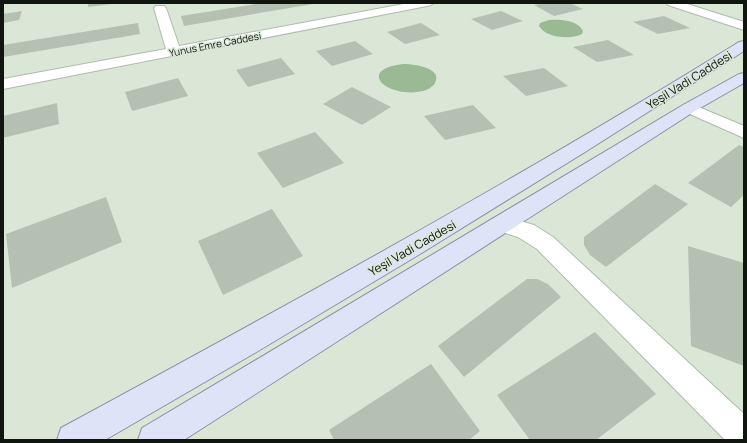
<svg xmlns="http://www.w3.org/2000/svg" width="747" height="443" font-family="Manrope,sans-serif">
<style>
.green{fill:#99ba92}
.building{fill:#b4c1b2}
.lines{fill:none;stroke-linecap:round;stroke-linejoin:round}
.minor-casing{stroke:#afbbac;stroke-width:2}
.major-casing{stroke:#888fa3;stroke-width:2}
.minor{fill:#fff;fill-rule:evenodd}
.major{fill:#dee3f7;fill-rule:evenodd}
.labels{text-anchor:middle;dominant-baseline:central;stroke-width:3;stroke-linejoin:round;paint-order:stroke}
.far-street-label{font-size:10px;fill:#111510;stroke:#dae7d7}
.street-label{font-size:12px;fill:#111510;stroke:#dae7d7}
</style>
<rect width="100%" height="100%" fill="#dae7d7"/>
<path class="green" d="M549 20C560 19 578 20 583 31L582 34C570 40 546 38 539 26L540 23Z
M403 64C412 64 443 67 435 83 433 87 427 90 423 91 389 99 354 70 403 64Z"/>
<path class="building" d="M88 3H112V4L88 7Z
M262 3H312L313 4 184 26 181 16Z
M544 3H570L583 9 554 16 534 5Z
M22 11 19 20 3 23V14Z
M501 11 523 21 492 30 471 19Z
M664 16 690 28 658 34 633 22Z
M138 23 140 34 3 57V45Z
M421 23 440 35 405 44 387 32Z
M608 40 634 55 597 62 573 47Z
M355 41 373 54 332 66 316 51Z
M281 58 295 74 248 87 236 70Z
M544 68 568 86 526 96 503 76Z
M178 78 188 96 132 111 125 92Z
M352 87 391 107 362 125 323 104Z
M57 103 59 124 3 138V116Z
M473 105 496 128 445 140 424 116Z
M315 132 344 163 283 188 257 153Z
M739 145 744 147V195L731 207 688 183Z
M655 184 688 204 606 267 590 255 584 245V237Z
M106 197 122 242 12 288 6 234Z
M272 209 303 256 223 295 198 241Z
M688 246 744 263V366L691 346Z
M527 279H537L548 284 561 297 464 377 438 346Z
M595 332 656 394 596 440H530L497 395Z
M431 364 480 431 469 440H334L329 430Z"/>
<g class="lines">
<defs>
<path id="minor" d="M409 3H433L431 5 427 6 3 89V79L166 49 154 8 156 6H164L166 8 179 46Z
M666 3H684L744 22V30L668 5Z
M689 103 744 126V138L683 111 681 108 683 105Z
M503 216 534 225 553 237 744 414V440H725L537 249 518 237 495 230 492 224 495 218Z"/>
<path id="major" d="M744 41V51L585 152 420 254 253 354 105 440H57L61 428C290 304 518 179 739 42Z
M744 73V83L695 111 184 440H138L142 428 683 105 739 74Z"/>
</defs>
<use href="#minor" class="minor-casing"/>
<use href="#major" class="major-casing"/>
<use href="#minor" class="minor"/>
<use href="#major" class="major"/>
</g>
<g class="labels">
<g class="far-street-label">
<text transform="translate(215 44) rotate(-11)">Yunus Emre Caddesi</text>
</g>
<g class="street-label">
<text transform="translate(689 80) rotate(-32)">Yeşil Vadi Caddesi</text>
<text transform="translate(412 248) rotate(-30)">Yeşil Vadi Caddesi</text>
</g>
</g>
<rect width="747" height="443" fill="none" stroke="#111510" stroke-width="8"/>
</svg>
